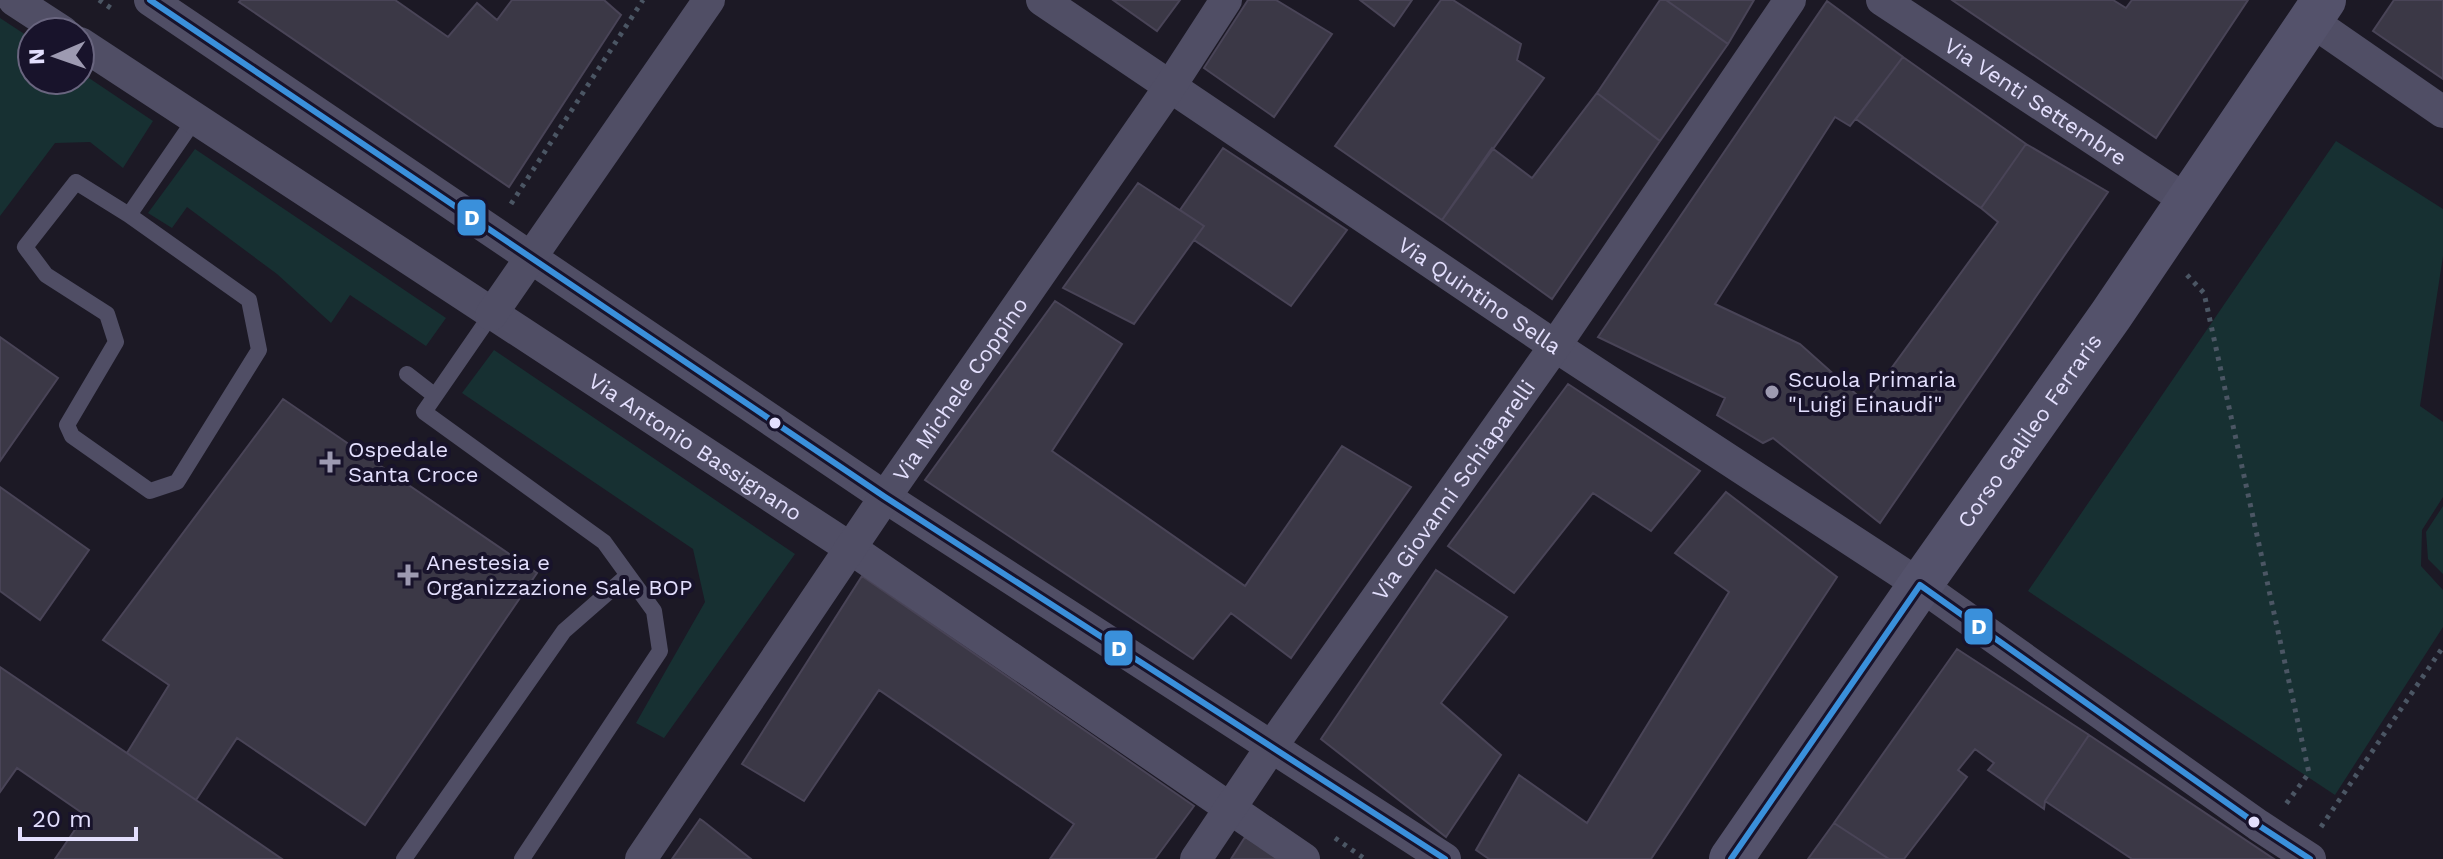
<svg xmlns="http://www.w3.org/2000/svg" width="2443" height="859" font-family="'Work Sans',sans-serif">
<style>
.green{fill:#173032}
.building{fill:#3b3846;stroke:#494457;stroke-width:2}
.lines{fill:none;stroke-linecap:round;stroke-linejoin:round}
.path{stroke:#4b5664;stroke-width:5;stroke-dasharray:4 6;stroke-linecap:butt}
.lane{stroke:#504e65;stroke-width:16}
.street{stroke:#504e65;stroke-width:32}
.secondary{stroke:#54526b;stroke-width:44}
.bus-1-casing{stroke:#18132b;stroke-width:12}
.bus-1{stroke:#3a90db;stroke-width:6}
.poi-dot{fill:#9d9ab1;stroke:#18132b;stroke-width:3}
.bus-dot{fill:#e3dffd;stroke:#18132b;stroke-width:3}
.labels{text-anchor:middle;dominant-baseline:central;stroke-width:8;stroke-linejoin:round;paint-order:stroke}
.street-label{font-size:22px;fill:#e3dffd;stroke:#18132b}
.poi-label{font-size:22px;fill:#e3dffd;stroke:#18132b;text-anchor:start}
.line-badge{stroke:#18132b;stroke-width:3}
.badge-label{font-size:22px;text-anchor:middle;font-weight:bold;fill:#fff}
</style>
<rect width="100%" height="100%" fill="#1c1925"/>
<path class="green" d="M0 18 32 39V80H80V72L153 121 123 168 90 142 55 143 0 216Z
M2336 141 2443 209V256L2420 406 2443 422V497L2422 530 2421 566 2443 590V627L2335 795 2028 591Z
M195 149 446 318 426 346 350 295 331 323 277 274 187 207 172 228 148 213Z
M494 350 795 554 664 738 636 723 705 602 693 549 462 393Z
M2443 506V574L2428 559 2426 532Z"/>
<path class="building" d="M241 0H395L448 37 477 3 497 20 512 0H604L621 15 509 187 239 2Z
M1113 0H1180L1157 31Z
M1248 0H1276L1332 34 1274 117 1204 68Z
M1360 0H1412L1394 26Z
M1441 0H1453L1521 44 1517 60 1544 78 1442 220 1335 146Z
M1660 0H1666L1728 44 1660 141 1597 93Z
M1666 0H1754L1728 44Z
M1952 0H2113L2126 8 2132 0H2248L2156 138Z
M2394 0H2443V79L2373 31Z
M1827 1 1903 57 1850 126 1835 117 1715 304 1800 344 1866 403 1998 222 1981 208 2026 144 2108 192 1880 523 1773 438 1763 443 1717 415 1725 398 1598 337Z
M1903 57 2026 144 1981 208 1856 119Z
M1597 93 1660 141 1552 299 1442 220 1492 148 1532 178Z
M1223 148 1347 230 1291 306 1194 240 1204 226 1180 210Z
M1138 183 1204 226 1134 324 1063 288Z
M1055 301 1122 344 1052 451 1245 586 1342 446 1411 487 1291 658 1231 613 1193 659 925 480Z
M0 337 58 378 0 461Z
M1568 384 1700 471 1651 531 1593 493 1514 593 1448 546Z
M283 399 537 573 365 825 237 738 196 800 127 753 169 685 103 640Z
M0 487 89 550 40 620 0 591Z
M1726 492 1837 577 1651 859H1489L1476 850 1519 775 1587 823 1729 592 1675 553Z
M1436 570 1507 617 1441 703 1501 755 1446 837 1321 739Z
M862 576 1194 806 1155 859H1050L1074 824 879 690 804 801 742 764Z
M1957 649 2089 735 2045 801 2044 809 1988 770 1994 763 1975 749 1958 770 1967 777 1904 859H1889L1834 823Z
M0 667 196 800 282 859H55L85 815 17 768 0 792Z
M2089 735 2274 859H2132L2045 801Z
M700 819 703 821 751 859H672Z
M1834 823 1889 859H1808Z
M1245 837 1281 859H1231Z"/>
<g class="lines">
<path class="path" d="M99 0 115 11
M511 204 643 0
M2187 275 2204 293 2309 773 2286 804
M2321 827 2443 647
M1335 838 1365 859"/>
<path class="lane" d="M129 215 249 300 259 350 177 482 150 491 72 436 67 425 116 342 107 314 46 275 25 247 76 182 129 215 195 119
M491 315 424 412 604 542 654 611 660 651 522 859
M407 374 434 395
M404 859 564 631 628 575"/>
<g class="street">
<path d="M14 0 63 32"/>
<path d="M150 0 885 497 1445 859"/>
<path id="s1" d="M1042 0 1555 346 1920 585 2258 825 2310 859"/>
<path id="s2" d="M1882 0 2189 202"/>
<path d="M2310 20 2443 112"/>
<path id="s3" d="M80 43 850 548 1304 859"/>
<path d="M491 315 709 0"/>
<path id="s4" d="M641 859 885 497 1169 88 1226 0"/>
<path id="s5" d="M1196 859 1272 746 1555 346 1790 0"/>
</g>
<path class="secondary" id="s6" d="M1731 859 1920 585 2111 315 2324 0"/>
<defs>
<path id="bus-1" d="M150 0 885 497 1445 859
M1731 859 1920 585 2258 825 2310 859"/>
</defs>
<use href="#bus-1" class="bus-1-casing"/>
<use href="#bus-1" class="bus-1"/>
</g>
<g class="poi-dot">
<circle cx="1772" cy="392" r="8"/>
<path d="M326 450h8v8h8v8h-8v8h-8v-8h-8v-8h8z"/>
<path d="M404 563h8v8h8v8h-8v8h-8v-8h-8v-8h8z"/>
</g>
<g class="bus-dot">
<circle cx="775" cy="423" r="7"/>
<circle cx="2254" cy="822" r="7"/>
</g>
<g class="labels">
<g class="street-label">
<text stroke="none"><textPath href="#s2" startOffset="184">Via Venti Settembre</textPath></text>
<text stroke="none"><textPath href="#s1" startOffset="528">Via Quintino Sella</textPath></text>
<text stroke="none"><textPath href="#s4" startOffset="568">Via Michele Coppino</textPath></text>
<text stroke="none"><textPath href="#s6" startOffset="522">Corso Galileo Ferraris</textPath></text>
<text stroke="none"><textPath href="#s3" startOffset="736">Via Antonio Bassignano</textPath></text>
<text stroke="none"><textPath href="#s5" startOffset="450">Via Giovanni Schiaparelli</textPath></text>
</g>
<g class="poi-label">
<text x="1788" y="379">Scuola Primaria<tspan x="1788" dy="25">"Luigi Einaudi"</tspan></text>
<text x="348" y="449">Ospedale<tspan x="348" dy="25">Santa Croce</tspan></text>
<text x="426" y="562">Anestesia e<tspan x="426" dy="25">Organizzazione Sale BOP</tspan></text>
</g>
</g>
<g class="line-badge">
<rect x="456" y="198" width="31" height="39" rx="8" fill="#3a90db"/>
<rect x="1963" y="607" width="31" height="39" rx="8" fill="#3a90db"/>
<rect x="1103" y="629" width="31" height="38" rx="8" fill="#3a90db"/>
</g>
<g class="badge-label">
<text x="472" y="225">D</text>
<text x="1979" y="634">D</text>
<text x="1119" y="656">D</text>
</g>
<g transform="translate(56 56) rotate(268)"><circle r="38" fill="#18132b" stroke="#69657f" stroke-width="2"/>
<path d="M0-6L14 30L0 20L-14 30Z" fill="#9d9ab1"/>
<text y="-12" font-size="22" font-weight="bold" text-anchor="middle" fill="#e3dffd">N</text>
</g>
<path d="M20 827v12h116v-12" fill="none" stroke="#e3dffd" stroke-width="4"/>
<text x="32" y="827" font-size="24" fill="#e3dffd" stroke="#18132b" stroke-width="6" paint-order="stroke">20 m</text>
</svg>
